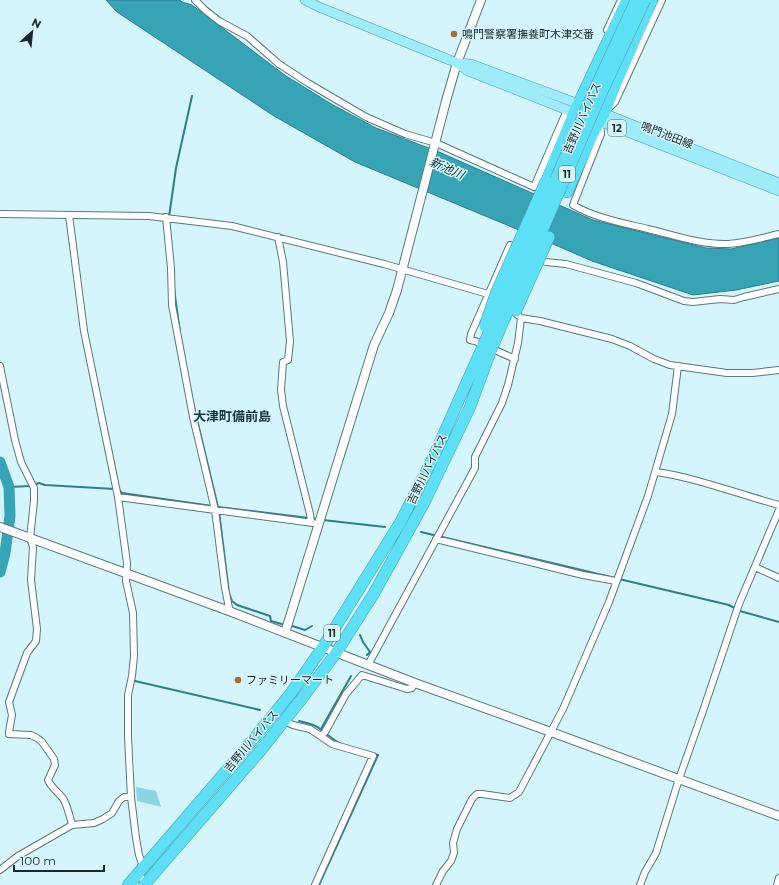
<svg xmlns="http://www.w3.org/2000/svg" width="779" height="885" font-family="Montserrat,'Noto Sans JP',sans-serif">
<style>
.green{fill:#89d5e3}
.water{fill:#37a4b6;stroke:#2f7e8c}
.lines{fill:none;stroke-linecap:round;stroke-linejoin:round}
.stream{stroke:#2f7e8c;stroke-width:2}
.river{stroke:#37a4b6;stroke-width:11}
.street-casing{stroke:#5a787e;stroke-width:8}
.secondary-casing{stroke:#5a787e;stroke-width:10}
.primary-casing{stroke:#469faf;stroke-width:10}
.highway-casing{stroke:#469faf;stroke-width:12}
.street{stroke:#fff;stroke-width:6}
.secondary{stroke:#fff;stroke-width:8}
.primary{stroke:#9eecfa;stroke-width:9}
.highway{stroke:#5ddff6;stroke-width:11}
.highway-bridge-casing{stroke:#469faf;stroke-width:12;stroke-linecap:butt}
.highway-bridge{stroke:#5ddff6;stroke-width:11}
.poi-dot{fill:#a96b31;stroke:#d4f5fc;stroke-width:1.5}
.labels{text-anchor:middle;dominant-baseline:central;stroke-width:3;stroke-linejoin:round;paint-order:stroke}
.shield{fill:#d4f5fc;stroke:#526569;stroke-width:1}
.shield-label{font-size:10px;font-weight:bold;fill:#1b272a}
.poi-label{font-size:11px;fill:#1b272a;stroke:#d4f5fc;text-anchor:start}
.street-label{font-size:11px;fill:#1b272a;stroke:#d4f5fc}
.water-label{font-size:12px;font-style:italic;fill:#152d32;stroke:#d4f5fc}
.quarter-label{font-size:13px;font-weight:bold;fill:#19363b;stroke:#d4f5fc}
</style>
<rect width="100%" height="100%" fill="#d4f5fc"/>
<path class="green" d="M136 787 156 791 161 807 137 801Z"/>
<path class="water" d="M106 0H180L182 2 192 5 286 76 333 105 376 128 439 152 593 220 706 248 731 249 779 238V281L736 290 693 295 592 261 560 247 355 162 274 116 117 12Z"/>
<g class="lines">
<path class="stream" d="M169 217 176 168 192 96
M174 289 180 332
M194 407 218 507 317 519
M9 487 30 486 39 483 45 485 115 489
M119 490 122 493 212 506
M219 511 229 593 232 601 237 605 270 616 271 621 285 625
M323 520 385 527
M421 532 615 578
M619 579 729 605 740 611 779 622
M289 625 305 630 312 626
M360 635 363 642 370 652 367 655
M135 681 260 710
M299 721C306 723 315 724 320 729 327 734 333 740 341 744
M321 729 351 676
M319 885 378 755 374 754"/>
<path class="river" d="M0 462 9 487 10 516 5 553 0 572"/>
<defs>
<path id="street" d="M195 0 205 10 219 21 247 36 279 64 308 83 366 117 405 134 436 143 534 187 567 110
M607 30 621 0
M609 108 615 102 662 0
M600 123 601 134 573 205C595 218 623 223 648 229 674 235 701 245 728 244 746 243 762 238 779 234
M0 214 149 216 232 226 384 264 488 294 495 298
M69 215 84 331 118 497 127 563 126 581 133 613 134 656 132 676 128 695V737L131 797 136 838 139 855 142 864 138 873 145 883V885
M166 217 171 268 172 305 193 417 215 510 225 588 229 608V611
M278 237 283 262 290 341 288 360 283 362 281 390 283 406 310 514 311 522
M538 258 546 262 566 264 636 283 684 301 693 302 720 299 734 300 744 297 779 289
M513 311 521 318 540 321 612 339 630 346 654 359 670 365 727 373H752L779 370
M515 359 475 341 470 340 471 334 510 245 517 248
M0 366 15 440 21 462 34 488V501L30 538 33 547 31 580 37 629 36 641 27 653 9 702 12 715 9 732V734L31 735 37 738 42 742 54 759 55 765 48 780C51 788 60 793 64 800 68 808 70 817 72 825
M656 472C698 478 738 494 779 505
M118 497 313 523
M436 539 583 575 616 581
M755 567 779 578
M368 665 475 468V457L502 403 508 385 518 343 521 318
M284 721 293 725 310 729 332 744 373 756 315 885
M321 736 325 732 346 694 362 675 407 689 412 688 415 683
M0 870 18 856 72 825 94 823 103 819 112 813 119 801 124 797H131
M436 885 443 871 451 861 454 853 453 843 457 829 472 799 477 794H482L510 798 519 792 563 709 609 602 648 496 672 414 678 366
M640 885 645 872 656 853 679 779 704 708 739 604 779 510
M777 885 779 878"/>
<path id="secondary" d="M0 527 229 611 415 683 551 732 779 816
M285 633 374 345 389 313 397 290 446 101 457 63 481 0"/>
<path id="primary" d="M305 0 319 7 457 63 468 71 580 115
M457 63 471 64 584 106
M598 111 779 183
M594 119 779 191"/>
<path id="highway" d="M546 181 574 113 627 0
M567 192 592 135 604 113 617 81 652 0
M128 885 251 742 291 693 323 647 400 523 433 458 483 346
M144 885 261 750 300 701 336 653 373 595 424 503 470 407 491 350"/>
</defs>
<use href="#street" class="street-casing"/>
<use href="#secondary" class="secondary-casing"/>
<use href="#primary" class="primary-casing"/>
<use href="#highway" class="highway-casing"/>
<use href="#street" class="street"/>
<use href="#secondary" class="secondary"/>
<use href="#primary" class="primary"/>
<use href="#highway" class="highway"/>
<defs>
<path id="highway-bridge" d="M516 311 549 237
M485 326 496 293 546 181
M483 346 594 91 636 0
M491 350 601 94 645 0"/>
</defs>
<use href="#highway-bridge" class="highway-bridge-casing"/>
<use href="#highway-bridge" class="highway-bridge"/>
</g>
<g class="poi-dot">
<circle cx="454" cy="34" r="4"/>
<circle cx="238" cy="680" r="4"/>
</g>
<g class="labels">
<g class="shield">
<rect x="608" y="120" width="18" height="16" rx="3"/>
<rect x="559" y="166" width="16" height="16" rx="3"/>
<rect x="324" y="625" width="16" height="16" rx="3"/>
</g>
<g class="shield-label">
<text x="617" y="128">12</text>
<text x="567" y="174">11</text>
<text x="332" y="633">11</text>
</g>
<g class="poi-label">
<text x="462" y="34">鳴門警察署撫養町木津交番</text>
<text x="246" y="680">ファミリーマート</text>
</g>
<g class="street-label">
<text transform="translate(582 118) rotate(-66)">吉野川バイパス</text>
<text transform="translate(667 135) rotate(21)">鳴門池田線</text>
<text transform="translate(427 469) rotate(-64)">吉野川バイパス</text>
<text transform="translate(251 741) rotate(-50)">吉野川バイパス</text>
</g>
<g class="water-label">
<text transform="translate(447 168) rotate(24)">新池川</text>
</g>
<g class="quarter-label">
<text x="232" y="416">大津町備前島</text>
</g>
</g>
<g transform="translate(32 32) rotate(27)" stroke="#d4f5fc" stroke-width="3" paint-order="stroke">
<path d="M0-3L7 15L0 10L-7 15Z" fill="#1b272a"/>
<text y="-6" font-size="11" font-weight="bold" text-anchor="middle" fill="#1b272a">N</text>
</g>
<path d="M14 865v6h90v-6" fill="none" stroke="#1b272a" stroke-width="2"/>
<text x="20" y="865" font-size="12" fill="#1b272a" stroke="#d4f5fc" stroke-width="3" paint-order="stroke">100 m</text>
</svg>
